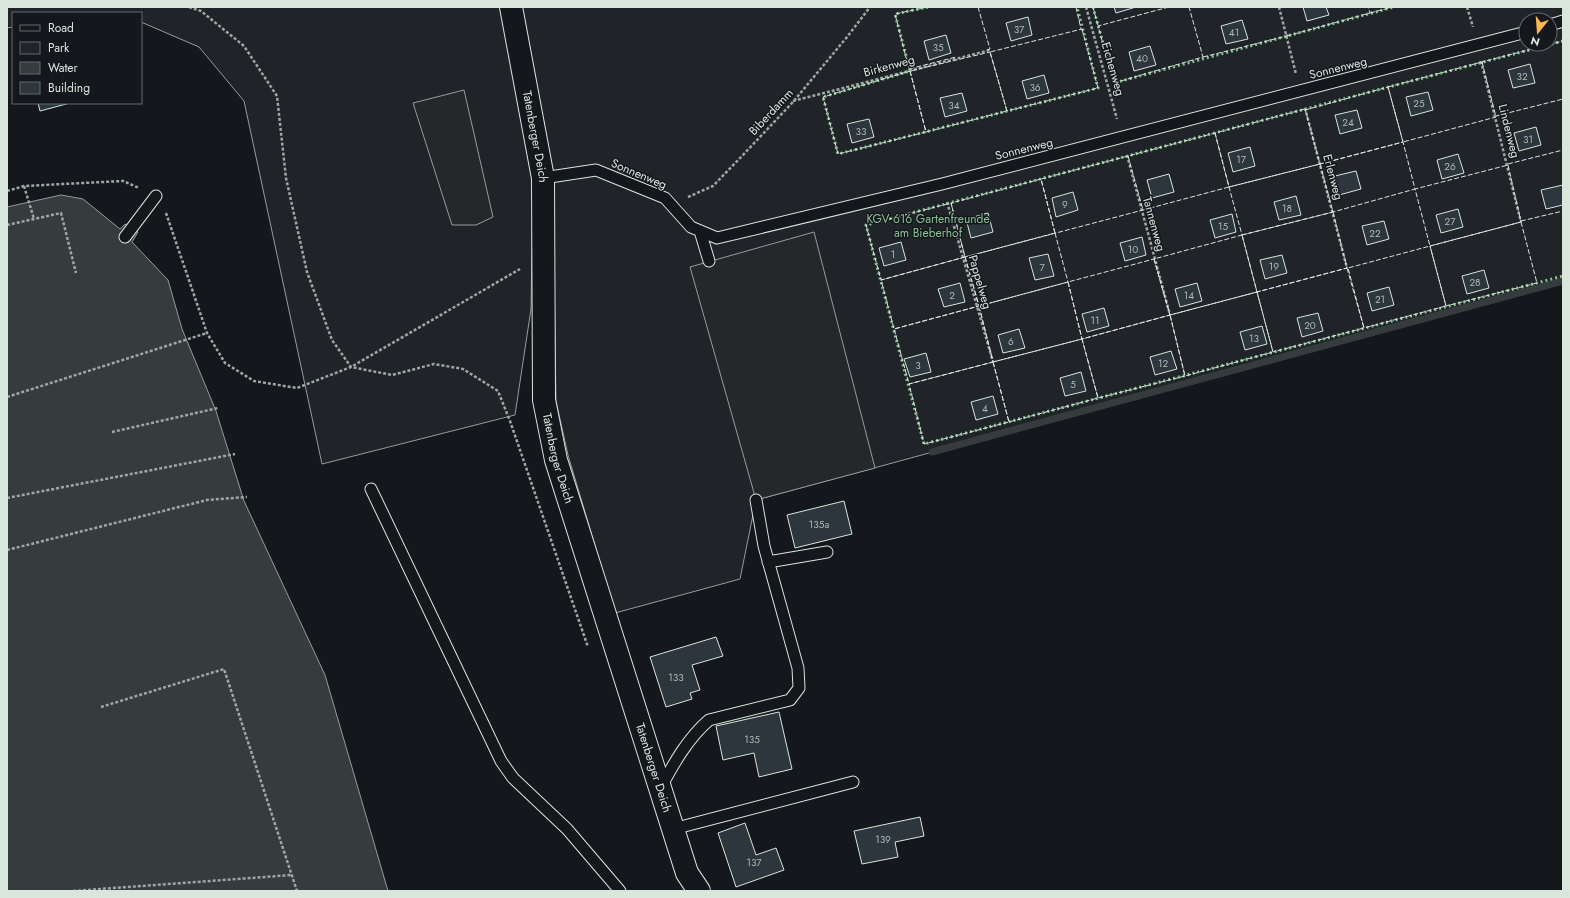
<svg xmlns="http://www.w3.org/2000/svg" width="1570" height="898" font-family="Jost,sans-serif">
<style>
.green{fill:#202428;stroke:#939e99;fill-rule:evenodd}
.parking{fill:#24282b;stroke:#939e99}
.water{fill:#363b3e;stroke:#939e99}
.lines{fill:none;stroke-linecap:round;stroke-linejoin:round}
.stream{stroke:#363b3e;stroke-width:7}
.building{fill:#2c363c;stroke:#d8e6dc}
.service-casing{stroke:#d8e6dc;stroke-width:13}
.tertiary-casing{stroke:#d8e6dc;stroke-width:24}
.path{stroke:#9da8a2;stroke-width:2.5;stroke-dasharray:3 2;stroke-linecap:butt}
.service{stroke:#14181c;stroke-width:11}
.tertiary{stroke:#14181c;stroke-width:22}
.hedge{stroke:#8ac095;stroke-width:3;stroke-dasharray:2 3;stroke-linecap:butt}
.fence{stroke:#d8e6dc;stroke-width:1;stroke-dasharray:5 2;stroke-linecap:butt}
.labels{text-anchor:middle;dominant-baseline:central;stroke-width:3;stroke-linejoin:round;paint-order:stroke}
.number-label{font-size:10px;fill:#adbab4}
.street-label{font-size:12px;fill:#d8e6dc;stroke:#14181c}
.park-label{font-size:12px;fill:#8ac095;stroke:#14181c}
</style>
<rect width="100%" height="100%" fill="#14181c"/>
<path class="green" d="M7 7H500L533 183 531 309 515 415 322 464 244 101 199 47 141 22V13H13V27L7 28Z
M522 7H1563V281L756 500 740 579 615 613 568 455 556 401 552 166ZM1526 20H1550V44H1526Z"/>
<path class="parking" d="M464 90 493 217 476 225H452L413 103Z
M814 232 875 468 756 500 690 267Z"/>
<path class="water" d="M61 195 83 199 120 229 125 224 138 232 132 242 168 280 182 329 216 411 244 501 325 675 388 891H7V207Z"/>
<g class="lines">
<path class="stream" d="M932 452 1563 281"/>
</g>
<path class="building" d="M1114 7H1136L1116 13Z
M1303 7H1326L1329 15 1307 21Z
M1028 17 1032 35 1011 41 1006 23Z
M1242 20 1248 39 1226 44 1221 26Z
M946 35 951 53 929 60 924 41Z
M1150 46 1156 65 1134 71 1129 52Z
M1530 64 1535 83 1513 88 1508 70Z
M1044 75 1049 93 1027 99 1022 81Z
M1428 92 1433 110 1411 116 1406 97Z
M962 93 967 111 945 117 940 98Z
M38 103H70L40 111Z
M1357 110 1362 128 1340 134 1335 115Z
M869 119 874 137 852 143 847 124Z
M1536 127 1541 145 1519 151 1514 133Z
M1250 147 1255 166 1233 172 1228 153Z
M1458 154 1464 173 1442 179 1437 160Z
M1356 171 1361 189 1339 195 1335 176Z
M1169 174 1174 192 1152 198 1147 180Z
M1563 185V205L1546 209 1541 190Z
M1073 192 1078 210 1056 217 1052 198Z
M1296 196 1301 215 1279 220 1274 202Z
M1458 209 1463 227 1441 233 1436 215Z
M988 213 993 232 971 238 966 219Z
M1232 214 1236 232 1215 238 1210 220Z
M1384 221 1389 239 1367 245 1362 226Z
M1142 237 1146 255 1125 261 1120 243Z
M901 242 906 260 884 266 879 248Z
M1048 254 1054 276 1035 280 1029 258Z
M1282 255 1287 273 1265 279 1260 260Z
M1484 270 1489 288 1467 294 1462 276Z
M960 283 965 302 944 307 938 289Z
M1197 283 1202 301 1180 307 1175 289Z
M1389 287 1394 305 1372 311 1367 293Z
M1104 308 1109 326 1087 332 1082 314Z
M1318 313 1323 331 1302 337 1297 318Z
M1262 326 1267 344 1245 350 1240 332Z
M1019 329 1025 348 1003 353 998 335Z
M1171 351 1177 369 1155 375 1150 357Z
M926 353 931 372 910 377 904 359Z
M1081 372 1086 391 1065 396 1060 378Z
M993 396 998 414 976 420 971 402Z
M844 501 852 534 795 548 787 515Z
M716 637 723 656 692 665 700 690 690 693 692 699 666 707 650 657Z
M779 712 792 769 759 777 754 753 723 760 716 726Z
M920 817 924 836 895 842 898 857 862 864 854 831Z
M745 823 756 855 776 848 784 870 736 887 718 833Z"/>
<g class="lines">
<defs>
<path id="service" d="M1550 25 1563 21
M543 178 596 170 665 198 691 227 717 238 942 184 1526 32
M700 231 709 261
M125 237 156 196
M371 489 501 761 513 778 567 829 620 891
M768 562 827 552
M661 787C674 763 688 738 709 720L790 700 799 688 798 668 764 546 756 500
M673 829 853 782"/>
<g id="tertiary">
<path id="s1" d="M511 7 543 178 544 400 556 460 687 873 699 891"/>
</g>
</defs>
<use href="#service" class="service-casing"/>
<use href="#tertiary" class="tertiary-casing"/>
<path class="path" d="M189 7 201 11 244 46 277 96 286 178 307 272 332 340 351 367 392 375 434 364 463 369 498 391 510 421 588 647
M1086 7 1117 119
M1279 7 1296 74
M1467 7 1473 27
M1481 61 1521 222
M793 101 990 50
M1305 108 1347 268
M1127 155 1170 315
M24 186 34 219
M7 191 24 186 123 181 139 188
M688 197 713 186 742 156 793 102 847 37 870 7
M947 202 993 362
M166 213 207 333 225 363 254 381 297 388 351 367 520 269
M7 225 61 213 76 273
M7 397 207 333
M112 432 218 408
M7 498 235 454
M7 550 207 500 247 497
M101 707 224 669 297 891
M73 891 292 875"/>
<use href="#service" class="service"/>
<use href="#tertiary" class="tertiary"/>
<path class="hedge" d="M928 7 895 14 910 71 823 97 838 154 1098 88 1077 7
M1093 7 1114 83 1394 7
M1563 41 866 225 924 444 1563 276"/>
<path class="fence" d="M928 7 895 14 909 69 956 57
M978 7 990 49 987 50
M1076 7 1081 29
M1093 7 1098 26
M1169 7 1098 26 1114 83 1203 57 1189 7
M1370 13 1393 7
M1082 29 1098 88 1007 111 990 52Z
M1287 36 1370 13 1368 7
M990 52 1007 111 926 132 910 71Z
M1203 57 1287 36V34
M1482 62 1496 117 1403 142 1388 87Z
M1482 64V62L1563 41
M910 71 926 132 838 154 823 97Z
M1305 109 1320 164 1229 187 1215 133Z
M1305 110 1388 87 1403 142 1320 164
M1496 116 1563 99
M1215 133 1229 187 1143 210 1128 156Z
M1320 164 1403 142 1415 189 1333 212 1332 210
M1320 164 1333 212 1242 235 1229 187Z
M1508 164 1563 150
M1508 165 1521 222 1430 246 1415 189Z
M951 203 965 257 881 280 866 225Z
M1333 212 1347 268 1257 292 1242 235Z
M1521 221 1563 211
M1521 222 1537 283 1446 306 1430 246Z
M1055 233 1041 179 1128 156V158
M1055 233 1041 179 951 203 965 257 1143 210H1142
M1055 233 1068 282 979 306 965 257Z
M1242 235 1257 292 1170 315 1154 259Z
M1430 246 1446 306 1364 328 1348 268Z
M965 257 979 306 894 329 881 280Z
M1154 259 1170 315 1082 339 1068 282Z
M1347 268 1364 328 1273 352 1257 292Z
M1068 282 1082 339 993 362 979 306Z
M1257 292 1273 352 1185 376 1170 315Z
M979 306 993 362 909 384 894 329Z
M1170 315 1185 376 1098 398 1082 339Z
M1082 339 1098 398 1009 422 993 362Z
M993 362 1009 422 924 444 909 384Z"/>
</g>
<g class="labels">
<g class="number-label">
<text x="1019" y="29">37</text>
<text x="1234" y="32">41</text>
<text x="938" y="47">35</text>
<text x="1142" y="58">40</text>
<text x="1522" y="76">32</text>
<text x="1035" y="87">36</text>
<text x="1419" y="103">25</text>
<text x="954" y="105">34</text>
<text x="1348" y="122">24</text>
<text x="861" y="131">33</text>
<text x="1528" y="139">31</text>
<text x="1241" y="159">17</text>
<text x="1450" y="166">26</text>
<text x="1065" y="204">9</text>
<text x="1287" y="208">18</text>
<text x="1450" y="221">27</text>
<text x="1223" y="226">15</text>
<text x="1375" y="233">22</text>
<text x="1133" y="249">10</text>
<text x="893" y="254">1</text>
<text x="1274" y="266">19</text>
<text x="1042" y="267">7</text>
<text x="1475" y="282">28</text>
<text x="952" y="295">2</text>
<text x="1189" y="295">14</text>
<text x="1380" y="299">21</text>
<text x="1095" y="320">11</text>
<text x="1310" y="325">20</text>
<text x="1254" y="338">13</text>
<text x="1011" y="341">6</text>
<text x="1163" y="363">12</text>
<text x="918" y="365">3</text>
<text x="1073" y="384">5</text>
<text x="985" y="408">4</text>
<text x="819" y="524">135a</text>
<text x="676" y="677">133</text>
<text x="752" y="739">135</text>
<text x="883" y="839">139</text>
<text x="754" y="862">137</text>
</g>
<g class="street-label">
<text transform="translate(889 66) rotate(-15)">Birkenweg</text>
<text transform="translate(1338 68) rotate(-14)">Sonnenweg</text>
<text transform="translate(1113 69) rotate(74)">Eichenweg</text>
<text transform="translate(771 112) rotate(-47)">Biberdamm</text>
<text transform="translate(1509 131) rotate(76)">Lindenweg</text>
<text stroke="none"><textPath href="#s1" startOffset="132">Tatenberger Deich</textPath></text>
<text transform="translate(1024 149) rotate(-14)">Sonnenweg</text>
<text transform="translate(639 174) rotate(23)">Sonnenweg</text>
<text transform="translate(1333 177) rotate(75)">Erlenweg</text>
<text transform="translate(1154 224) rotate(75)">Tannenweg</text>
<text transform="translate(980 282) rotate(74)">Pappelweg</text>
<text stroke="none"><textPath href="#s1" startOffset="456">Tatenberger Deich</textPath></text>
<text stroke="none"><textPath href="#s1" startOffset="780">Tatenberger Deich</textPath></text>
</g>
<g class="park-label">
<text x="928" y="219">KGV 616 Gartenfreunde<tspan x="928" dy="14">am Bieberhof</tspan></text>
</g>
</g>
<rect width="1570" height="898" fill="none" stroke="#d8e6dc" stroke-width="16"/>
<rect x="12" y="12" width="130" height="92" fill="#14181c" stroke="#626a69"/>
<rect x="20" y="25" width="20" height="6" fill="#14181c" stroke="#626a69"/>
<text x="48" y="32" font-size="12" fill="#d8e6dc">Road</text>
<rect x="20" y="42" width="20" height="12" fill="#202428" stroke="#626a69"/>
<text x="48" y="52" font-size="12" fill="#d8e6dc">Park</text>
<rect x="20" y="62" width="20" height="12" fill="#363b3e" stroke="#626a69"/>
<text x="48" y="72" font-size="12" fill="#d8e6dc">Water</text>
<rect x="20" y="82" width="20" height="12" fill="#2c363c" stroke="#626a69"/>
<text x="48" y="92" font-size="12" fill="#d8e6dc">Building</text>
<g transform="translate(1538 32) rotate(197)"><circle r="19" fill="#14181c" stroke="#626a69"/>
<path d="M0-3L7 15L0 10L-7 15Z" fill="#ffb74d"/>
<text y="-6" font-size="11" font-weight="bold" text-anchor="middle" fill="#d8e6dc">N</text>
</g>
</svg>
